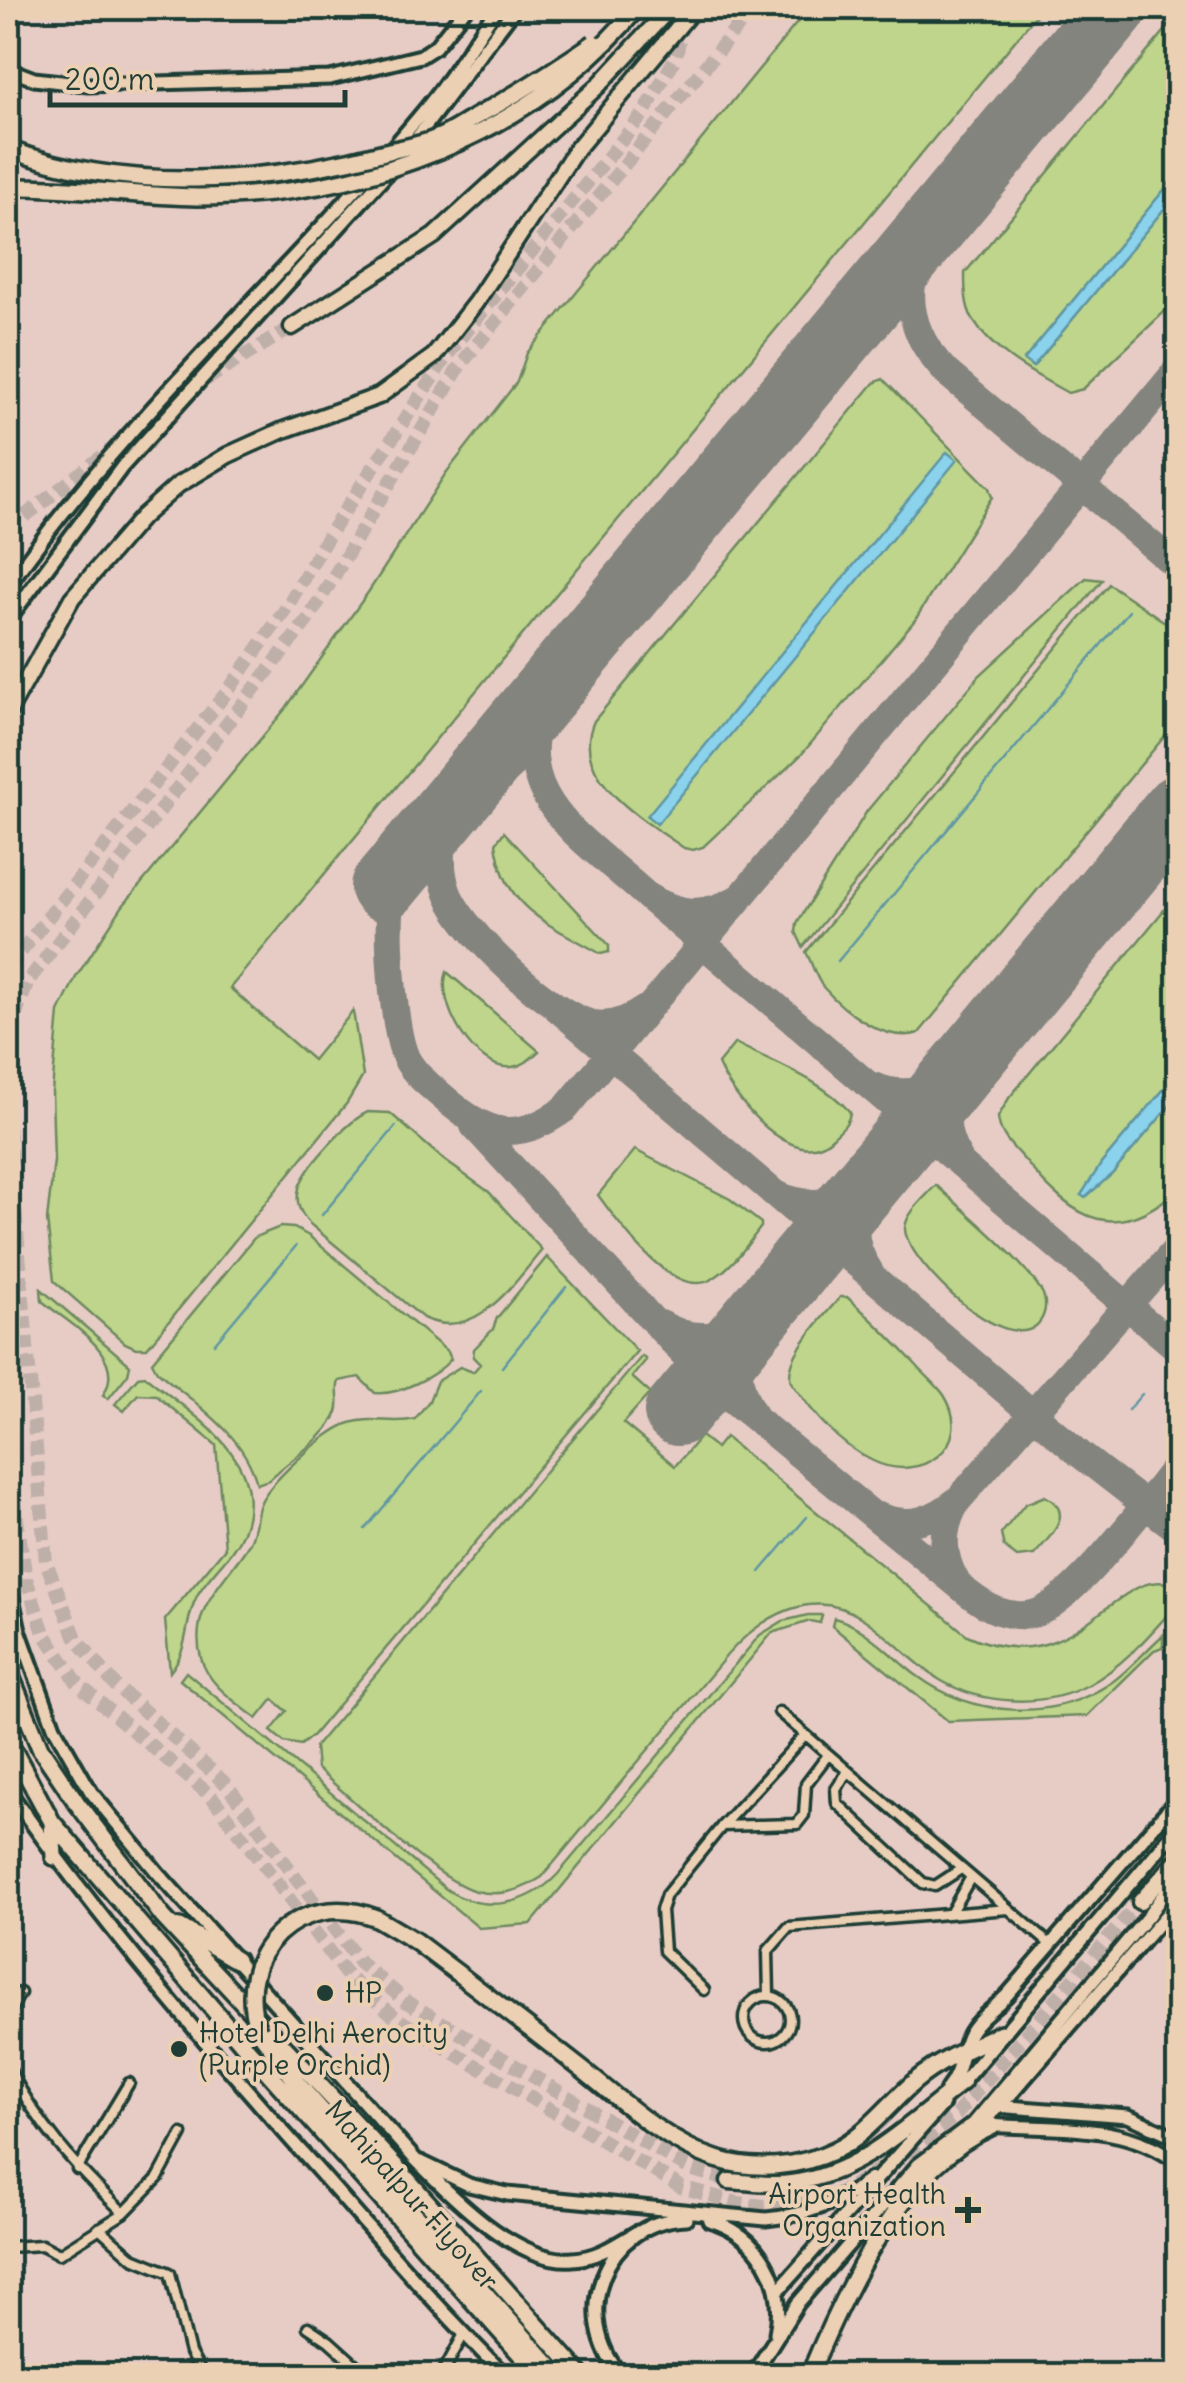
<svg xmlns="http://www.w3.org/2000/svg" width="1186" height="2383" font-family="Delius,sans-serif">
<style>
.green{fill:#bed58b;stroke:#6e8960;stroke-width:2.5}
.water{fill:#8bd2ed;stroke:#6096a3;stroke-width:2.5}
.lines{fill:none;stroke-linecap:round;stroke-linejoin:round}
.stream{stroke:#6096a3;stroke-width:2.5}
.taxiway{stroke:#83847d;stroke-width:28}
.runway{stroke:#83847d;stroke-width:68}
.trunk-tunnel{stroke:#bfafa9;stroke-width:14;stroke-dasharray:14 7;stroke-linecap:butt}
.minor-casing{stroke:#1f3d34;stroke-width:15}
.secondary-casing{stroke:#1f3d34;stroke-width:19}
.trunk-casing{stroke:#1f3d34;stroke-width:21}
.motorway-casing{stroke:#1f3d34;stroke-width:22}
.minor{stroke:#ecd0b3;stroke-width:8}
.secondary{stroke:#ecd0b3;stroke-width:11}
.trunk{stroke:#ecd0b3;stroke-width:14}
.motorway{stroke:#ecd0b3;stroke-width:15}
.motorway-bridge-casing{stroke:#1f3d34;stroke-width:22;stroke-linecap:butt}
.motorway-bridge{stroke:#ecd0b3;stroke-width:15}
.poi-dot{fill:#1f3d34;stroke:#ecd0b3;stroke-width:4}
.labels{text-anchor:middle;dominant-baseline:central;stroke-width:8;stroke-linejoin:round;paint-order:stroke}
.poi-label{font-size:28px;fill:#1f3d34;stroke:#ecd0b3;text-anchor:start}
.street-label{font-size:28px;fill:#1f3d34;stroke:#ecd0b3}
</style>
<rect width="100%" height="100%" fill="#e7ccc6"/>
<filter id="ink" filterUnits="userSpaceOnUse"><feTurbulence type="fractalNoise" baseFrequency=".01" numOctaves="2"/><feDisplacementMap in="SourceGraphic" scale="20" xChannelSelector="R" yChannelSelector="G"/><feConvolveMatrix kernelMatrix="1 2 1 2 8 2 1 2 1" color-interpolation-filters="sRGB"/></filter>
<g filter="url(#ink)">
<path class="green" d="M809 8H1042L230 988 313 1060 353 1011 363 1076 347 1103 147 1348H136L125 1343 54 1281 47 1220 54 1161 52 1092 59 1012 76 977 122 907 286 708 369 591 446 473 517 382 527 353Z
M1178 15V173L1024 360 1033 367 1178 192V299L1083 389 1068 393C1036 375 993 353 973 320 965 306 965 289 965 273Z
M883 379 989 488 992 497 915 620 801 755 703 847 693 850 684 848C645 821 568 778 594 721L874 383Z
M1086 578 1102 580 803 947 796 932 797 923 867 811 979 676Z
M1109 584 1178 631V720L919 1033C886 1044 845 1012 824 988 816 979 812 963 806 952Z
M504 832 609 945V952L601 954C548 923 504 911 496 843Z
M1178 893V1079L1172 1087 1165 1088 1101 1164 1085 1197 1113 1173 1178 1096V1189C1117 1244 1075 1222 1027 1163 1015 1149 999 1136 998 1117L1009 1098Z
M447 972 539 1051C531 1058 524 1066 512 1067 475 1072 435 1002 447 972Z
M735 1043C774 1063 821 1079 850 1112 849 1124 841 1129 833 1137 794 1176 732 1097 718 1064Z
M368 1112 390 1113 444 1160 489 1192 542 1250C513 1284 476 1343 423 1318L310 1224C300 1213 295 1203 299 1188 305 1167 349 1120 368 1112Z
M635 1150 730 1199 761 1223V1227C747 1245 733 1267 712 1279 673 1302 617 1221 598 1195Z
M936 1185C964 1211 1026 1262 1043 1294 1046 1302 1046 1309 1043 1316 1019 1371 904 1261 905 1228 906 1213 926 1196 936 1185Z
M280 1227 294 1228 309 1236 448 1352 451 1359C437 1376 397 1396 375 1393L359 1377 339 1381C335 1391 341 1401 337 1412 327 1439 289 1459 269 1480L257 1484C244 1433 195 1404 157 1371L152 1362 255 1237Z
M547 1257 637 1351 312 1736 301 1745 284 1742 271 1731 287 1711 273 1699 257 1719C236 1702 208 1685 201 1658 188 1607 225 1583 249 1544 256 1532 255 1520 259 1507 265 1485 325 1432 347 1424 370 1415 393 1425 415 1419L429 1401 437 1381 460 1367 473 1372 480 1364 473 1357 474 1349 493 1329 497 1318Z
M41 1289 130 1365 128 1374 108 1399 103 1395C129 1355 69 1324 42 1301Z
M840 1297H847C872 1319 895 1342 918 1367 926 1376 937 1385 944 1395 976 1446 920 1484 873 1461 837 1444 813 1413 791 1382 783 1357 824 1317 840 1297Z
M642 1356 646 1360 632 1377 650 1393 623 1423 675 1466 701 1436 716 1448 725 1437 967 1635C1081 1687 1113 1559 1178 1586V1603C1152 1632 1124 1666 1088 1685 1045 1708 982 1705 940 1680 912 1662 890 1636 862 1618 812 1586 762 1616 728 1654L542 1877C523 1890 500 1897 476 1891 435 1880 353 1799 317 1769L315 1747Z
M145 1376C192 1415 271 1459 243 1532 233 1556 211 1572 198 1594 183 1621 191 1646 170 1672L165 1620 225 1548 216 1445 156 1395 138 1394 124 1411 115 1404 138 1377Z
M1045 1496C1077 1513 1050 1537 1034 1555L1017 1557 1004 1547 1001 1534 1025 1504Z
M808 1615H822L820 1623 810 1621 772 1633 531 1924 479 1928 180 1680 186 1672 446 1889C483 1914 528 1906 558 1874L760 1635 783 1621Z
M834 1618C866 1626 890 1656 916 1675 972 1717 1053 1723 1112 1682 1130 1669 1146 1650 1163 1635V1647L1154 1650 1087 1716 948 1721 832 1626Z"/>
<path class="water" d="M1178 173V192L1033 367 1024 360Z
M947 452 957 460 657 824 647 816Z
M1178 1079V1096L1113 1173 1085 1198 1081 1195 1101 1164 1165 1088 1172 1087Z"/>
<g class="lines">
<path class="stream" d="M838 961 1129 611
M322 1215 396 1126
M214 1344 296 1246
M502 1367 566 1287
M1128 1410 1142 1394
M365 1529 481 1391
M760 1572 807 1517"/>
<path class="taxiway" d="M927 233C902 286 905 330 947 373L1178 567
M548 691C501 797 580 834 648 897 679 914 703 918 735 900
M451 807C443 836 437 863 447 891 461 931 553 1017 594 1024 613 1027 631 1019 645 1009
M406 861C400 873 394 884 392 897 386 928 393 1030 406 1058 414 1074 430 1086 443 1097 487 1136 517 1144 566 1108L1178 369
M648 897 1178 1349
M557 1008 1081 1455 1178 1530
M873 1086C905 1099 932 1091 960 1071
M474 1126 706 1378 968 1593C987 1608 1008 1619 1033 1614 1072 1605 1150 1498 1178 1464
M959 1159C939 1128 946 1101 961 1070
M778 1195C812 1210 841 1203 869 1181
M869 1270C847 1239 854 1210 871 1179
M661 1324C696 1345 729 1337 760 1313
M752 1412C732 1380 737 1352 754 1320
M878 1516C909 1529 934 1520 959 1499L1178 1247
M956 1581C940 1554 941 1527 958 1500"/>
<path class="runway" d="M384 887 1114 8
M678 1412 1178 808"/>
<path class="trunk-tunnel" d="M138 428 176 398 292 327
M8 529 117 445
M8 968 230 688 285 610 328 536 448 354 644 113 676 57 685 8
M8 1037 28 981 309 618 461 364 753 8
M8 1128 46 1562 76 1638 115 1685 226 1784 360 1963 407 2002 690 2169 729 2181
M8 1411 17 1519 26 1579 44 1633 79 1685 212 1797 349 1978 399 2020 681 2187 738 2203 764 2206 819 2202 845 2190 916 2147 957 2114 1140 1902"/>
<defs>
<path id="minor" d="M779 1712 1051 1945
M848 1771 836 1789 837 1803 923 1883 935 1886 961 1869
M722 1826 797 1824 804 1815 806 1784 828 1755
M951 1912 971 1877
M704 1990 664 1951 661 1910 666 1895 722 1826 805 1735
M769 1996 768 1951 789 1927 1008 1909
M744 2019a23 23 0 1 1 46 0a23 23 0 1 1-46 0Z
M8 2015 20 1993
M8 2067C38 2125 76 2168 124 2213
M77 2169 129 2083
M99 2228 133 2258 170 2273 190 2353 203 2376
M8 2247 42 2245 59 2254 124 2213 158 2178 182 2134
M308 2327 329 2341 368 2376
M441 2376 464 2334"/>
<path id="secondary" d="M8 69 34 79 88 85 330 78 421 56 435 47 466 8
M409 148 515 8
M8 586C130 412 292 271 427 107 453 76 474 40 497 8
M8 620 122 467 394 166
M8 1579 19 1630 54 1727 91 1792 157 1872 414 2158C451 2196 517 2264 573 2259 597 2258 617 2244 637 2232
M8 1790C101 1923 208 2047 316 2168 378 2238 439 2310 506 2376
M959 2086 1178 1827
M947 2089C961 2072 960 2054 968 2036 976 2019 996 2007 1008 1994L1178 1798
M995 2106 1128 2116 1178 2138
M980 2125 1013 2092 1178 1901
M987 2125C1051 2130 1125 2121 1178 2163
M421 2162 469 2185 507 2194 766 2219C806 2215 838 2204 871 2179
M709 2220C759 2234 787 2283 776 2333
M777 2292 943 2104
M622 2376C569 2317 604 2221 686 2218
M752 2376 798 2303 918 2165 973 2124 1148 1916 1178 1874"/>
<path id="trunk" d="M292 327 434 236 598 86 670 8
M8 713 72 598 142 517 178 485 228 455 281 431 379 396 434 356 476 302 575 151 694 8
M1140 1902 1178 1859
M729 2181C749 2182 771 2186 791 2183 861 2174 910 2123 963 2082"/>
<path id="motorway" d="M8 1669 40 1748 77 1803 163 1917 399 2170 582 2376
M8 1740 52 1822 249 2051 540 2376
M52 1822 54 1857
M376 1918 415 1941C472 1984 528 2027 584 2071 624 2103 667 2143 716 2159 755 2171 798 2168 835 2150 866 2135 889 2104 915 2081 940 2060 972 2047 1001 2033
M180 1927 236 1960
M260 2032 297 2083 559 2376
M809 2376C845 2289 903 2165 993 2126"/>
</defs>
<use href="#minor" class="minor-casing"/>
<use href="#secondary" class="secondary-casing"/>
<use href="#trunk" class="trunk-casing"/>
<use href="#motorway" class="motorway-casing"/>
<use href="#minor" class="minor"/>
<use href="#secondary" class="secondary"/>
<use href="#trunk" class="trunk"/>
<use href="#motorway" class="motorway"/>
<defs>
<path id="motorway-bridge" d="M8 149C125 193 265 184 385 152 402 148 421 145 437 138 451 133 464 123 477 116 517 94 556 69 594 43
M8 187C71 186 134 196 197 197 362 197 530 137 637 8
M258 2030C231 1953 300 1888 376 1918"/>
</defs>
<use href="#motorway-bridge" class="motorway-bridge-casing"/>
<use href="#motorway-bridge" class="motorway-bridge"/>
</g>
</g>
<g class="poi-dot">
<circle cx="325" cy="1993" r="10"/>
<circle cx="179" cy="2049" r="10"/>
<path d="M963 2195h10v10h10v10h-10v10h-10v-10h-10v-10h10z"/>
</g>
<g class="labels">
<g class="poi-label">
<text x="345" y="1993">HP</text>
<text x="199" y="2033">Hotel Delhi Aerocity<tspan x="199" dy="32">(Purple Orchid)</tspan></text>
<text x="946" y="2194" text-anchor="end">Airport Health<tspan x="946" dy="32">Organization</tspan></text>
</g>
<g class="street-label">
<text transform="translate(412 2195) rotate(48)">Mahipalpur Flyover</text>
</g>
</g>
<rect width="1186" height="2383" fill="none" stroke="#ecd0b3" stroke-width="40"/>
<rect x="20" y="20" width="1146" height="2343" fill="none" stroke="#1f3d34" stroke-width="4" filter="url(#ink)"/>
<path d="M50 90v15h295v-15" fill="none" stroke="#1f3d34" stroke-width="5"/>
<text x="65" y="90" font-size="30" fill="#1f3d34" stroke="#ecd0b3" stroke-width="8" paint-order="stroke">200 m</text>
</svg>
